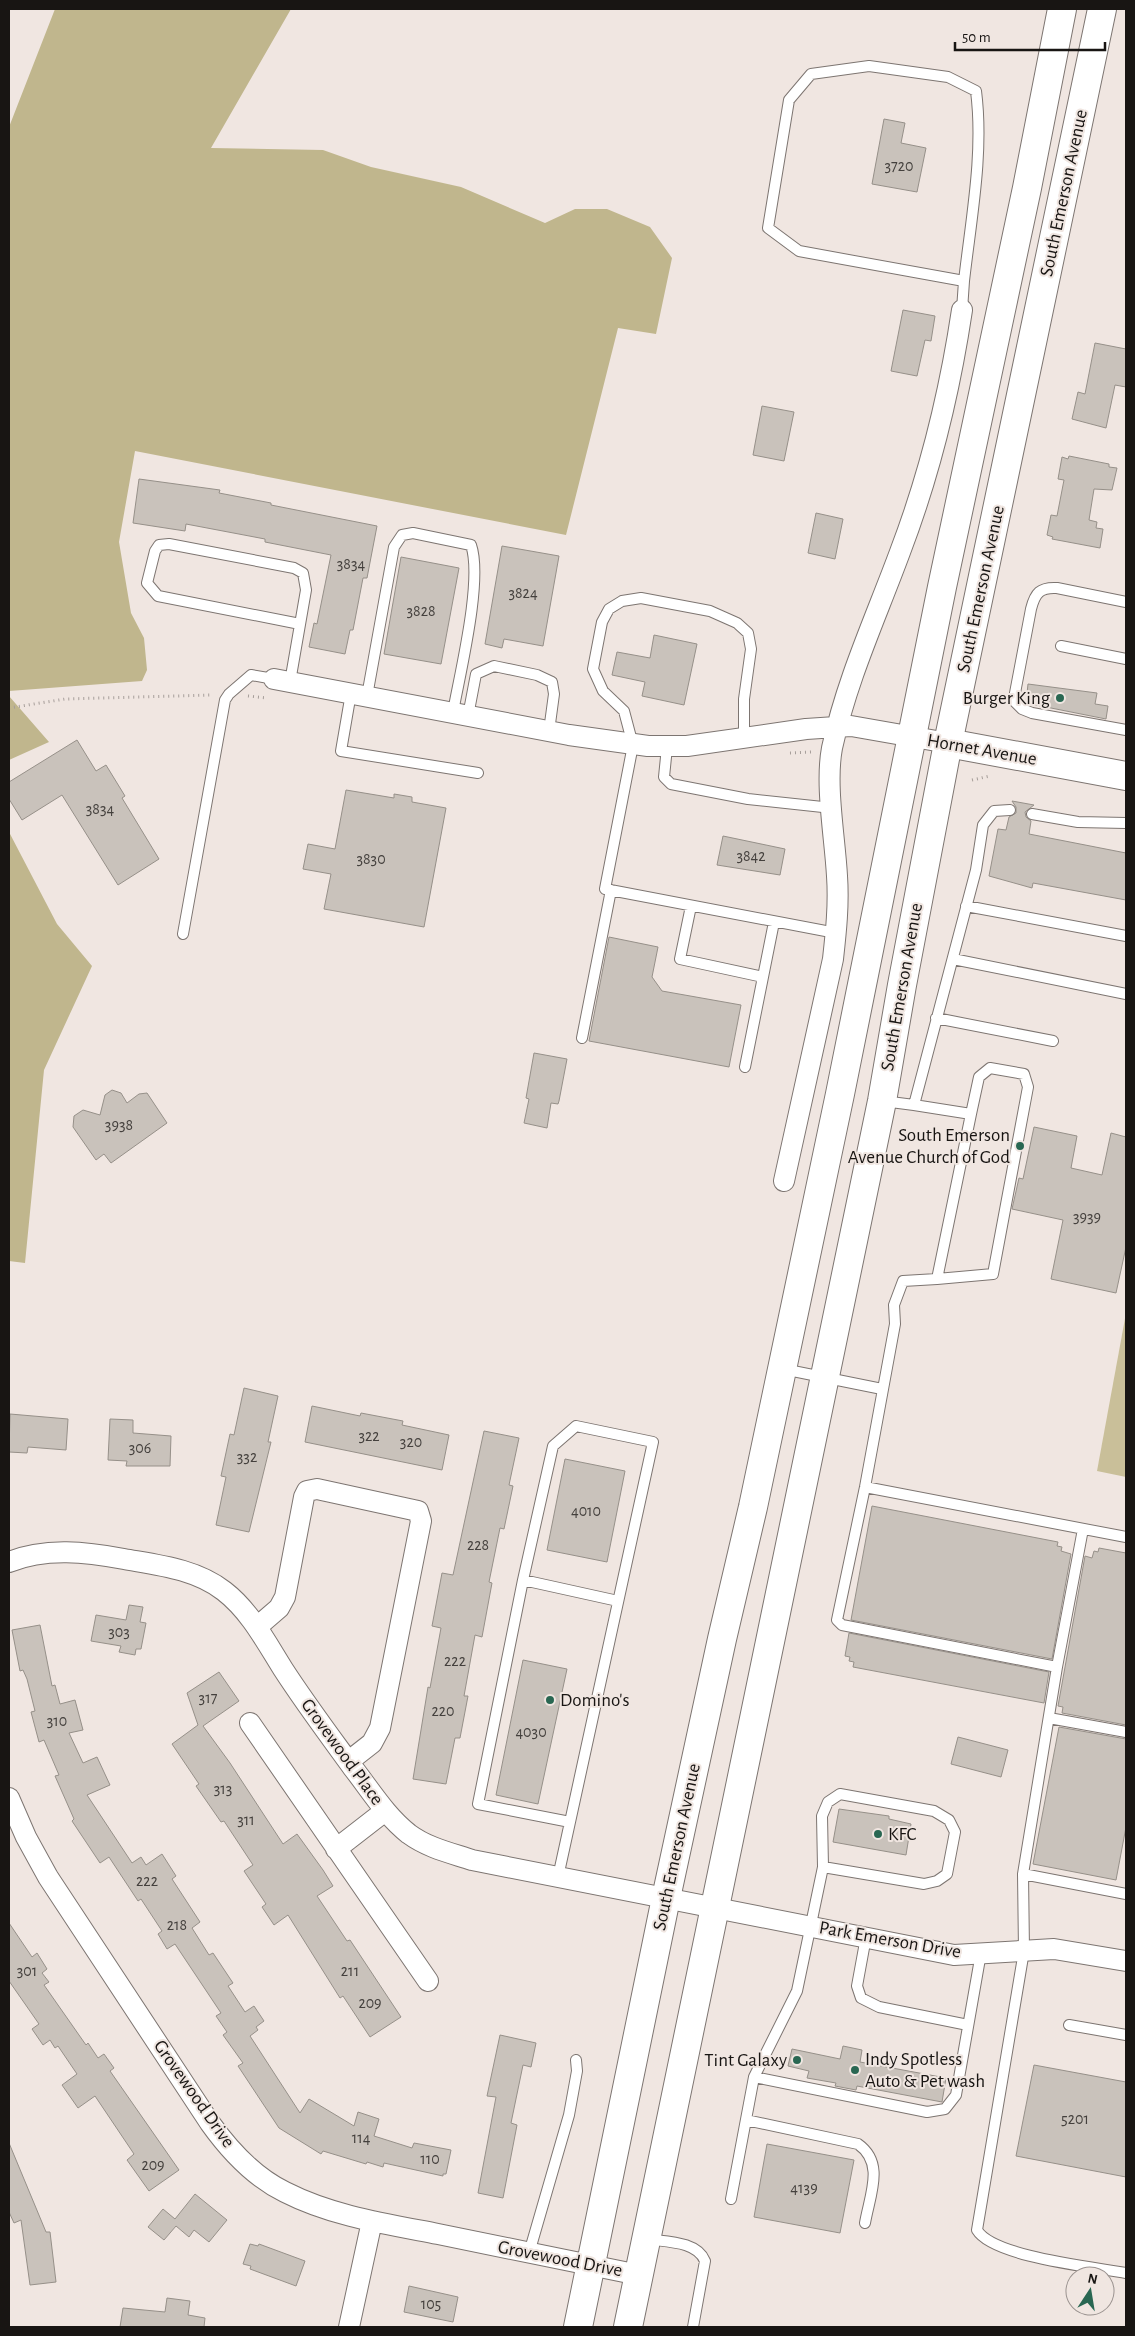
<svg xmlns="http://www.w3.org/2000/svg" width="1135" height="2336" font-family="'Alegreya Sans',sans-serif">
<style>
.green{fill:#c9bf99}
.forest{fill:#c0b68d}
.building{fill:#c9c2bb;stroke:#969089}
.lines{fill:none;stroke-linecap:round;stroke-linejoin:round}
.lane-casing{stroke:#7d7571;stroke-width:12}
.street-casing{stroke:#7d7571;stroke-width:22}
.secondary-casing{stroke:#7d7571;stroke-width:30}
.primary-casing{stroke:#7d7571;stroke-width:30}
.path{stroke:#a69e9a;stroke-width:3;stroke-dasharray:1 4;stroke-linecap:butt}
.lane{stroke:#fff;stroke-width:10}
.street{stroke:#fff;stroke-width:20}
.secondary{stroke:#fff;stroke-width:28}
.primary{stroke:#fff;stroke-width:28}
.poi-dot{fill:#296752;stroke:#f0e6e1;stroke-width:2}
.labels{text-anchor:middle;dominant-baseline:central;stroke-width:4;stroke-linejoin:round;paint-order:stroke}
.number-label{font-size:16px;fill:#44403d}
.street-label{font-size:19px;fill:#181513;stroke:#f0e6e1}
.poi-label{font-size:19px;fill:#181513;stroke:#f0e6e1;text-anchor:end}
</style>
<rect width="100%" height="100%" fill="#f0e6e1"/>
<path class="green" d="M1126 1313V1477L1097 1471Z"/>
<path class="forest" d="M55 9H291L211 148 323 150 371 167 461 187 545 223 575 209H607L650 227 672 258 656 334 618 328 566 535 135 451 119 542 131 613 144 638 147 670 142 681 9 691V127Z
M9 696 49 742 9 760Z
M9 832 57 924 92 966 44 1070 25 1263 9 1261Z"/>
<path class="building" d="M884 119 905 123 901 143 926 148 917 192 872 184Z
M903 310 935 316 931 341 925 340 917 376 891 371Z
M1095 343 1126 349V387L1115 385 1106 428 1072 419 1078 392 1085 394Z
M762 406 794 412 784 461 753 455Z
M1069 456 1109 464V467L1117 468 1112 490 1094 489 1089 520 1097 522 1096 528 1103 529 1100 548 1052 539 1053 537 1047 535 1051 515 1057 516 1064 480 1058 479 1062 457 1068 459Z
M139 479 220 490 219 493 271 503V505L377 526 367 578H363L353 630H350L345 654 309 647 314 623 317 624 331 555 265 542V539L186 524 185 531 133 523Z
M816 513 843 519 835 559 808 553Z
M502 546 559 556 543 646 504 639 502 648 485 644Z
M401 557 459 568 441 664 384 654Z
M654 635 697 644 684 705 642 696 645 682 612 675 617 652 650 658Z
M1028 684 1097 693 1095 704 1108 706 1106 719 1026 703Z
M77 740 96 771 106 765 125 796 122 798 159 859 118 885 62 795 22 820 9 799V782Z
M346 790 394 798V794L412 797V802L446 808 424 927 324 909 331 874 303 869 308 844 335 849Z
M1012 801 1034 805 1025 812 1026 817 1031 821 1029 834 1126 853V900L1033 883 1032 888 989 876 998 829 1006 830 1009 817 1016 813V807Z
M723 836 785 849 780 875 717 865Z
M609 937 658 947 652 977 662 991 741 1005 729 1067 589 1041Z
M534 1053 567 1059 559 1101 558 1104 551 1103 547 1128 524 1123 529 1099 526 1098Z
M112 1090 121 1093 127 1103 139 1094 147 1093 167 1123 111 1163 104 1154 96 1160 73 1127 74 1116 83 1110 100 1115 105 1095Z
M1034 1127 1077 1136 1071 1168 1102 1175 1111 1133 1126 1137V1247L1116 1293 1051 1279 1063 1220 1012 1209 1019 1178 1023 1179Z
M244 1388 278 1396 268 1442H271L249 1532 216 1525 226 1477 221 1476 230 1434 234 1435Z
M312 1406 360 1416 361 1413 403 1421 402 1425 449 1435 442 1470 305 1442Z
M10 1414 68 1419 66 1450 28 1447 27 1453 9 1452Z
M110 1419 133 1420V1433L171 1436 170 1466H126L127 1461 108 1460Z
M484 1431 519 1438 509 1485 513 1486 504 1529 500 1528 489 1582 492 1583 482 1637 475 1635 464 1696H468L460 1738H455L446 1784 413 1779 428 1687 430 1688 441 1628 432 1626 442 1573 453 1575Z
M565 1459 625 1471 607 1562 547 1550Z
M872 1506 1058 1542 1057 1546 1062 1547 1061 1551 1071 1554 1052 1659 851 1620Z
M1099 1548 1126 1553V1725L1062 1713 1063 1707 1058 1706 1085 1556 1092 1558 1094 1551 1098 1552Z
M129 1605 143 1607 140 1622 146 1623 141 1649H136L135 1655 119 1652 121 1646 91 1641 96 1615 126 1620Z
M40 1625 52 1686 55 1685 60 1704 75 1700 83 1730 69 1733 83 1763 97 1757 110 1785 87 1795 132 1863 141 1857 146 1865 162 1854 176 1876 172 1879 200 1922 192 1928 209 1955 213 1953 233 1983 228 1986 245 2012 254 2006 264 2021 256 2027 258 2030 250 2036 300 2113 309 2099 354 2126 358 2112 379 2119 374 2136 412 2148 414 2143 451 2150 446 2174H443V2176L384 2163 383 2167 367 2162 366 2164 323 2151 321 2154 279 2128 238 2066 243 2063 223 2035 227 2032 216 2016 221 2013 175 1944 167 1949 158 1934 162 1931 141 1899 138 1901 109 1857 100 1863 72 1821 74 1819 55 1776 59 1775 44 1740 39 1742 31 1712 35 1711 27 1679 23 1670 20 1671 12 1630Z
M849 1633 1049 1672 1044 1703 853 1667 854 1662 849 1661 850 1657 845 1656Z
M523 1660 567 1669 538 1804 496 1795Z
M219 1672 239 1701 203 1726 230 1763 283 1844 297 1834 323 1870 333 1886 317 1896 347 1941 350 1940 401 2017 370 2037 343 1996 340 1998 288 1915 274 1925 262 1907 266 1904 244 1871 253 1865 224 1821 221 1822 196 1786 199 1784 172 1744 198 1725 187 1693Z
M1059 1727 1126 1739V1827L1116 1880 1033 1864Z
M958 1737 1008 1750 1001 1777 951 1764Z
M839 1809 889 1816V1819L911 1824 906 1855 833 1842Z
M9 1923 32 1957 37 1953 47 1969 42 1973 49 1982 44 1985 86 2045 88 2043 98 2058 104 2054 114 2068 110 2071 179 2170 149 2191 127 2160 134 2154 95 2096 78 2108 62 2085 77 2074 58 2046 55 2048 50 2040 43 2045 32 2029 39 2024 9 1981Z
M500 2035 536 2043 531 2067 523 2065 511 2123 517 2125 503 2198 478 2193 496 2097 487 2096Z
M843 2046 862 2050 860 2062 946 2078 942 2102 857 2086 856 2090 835 2086 836 2083 807 2078 809 2071 788 2066 792 2049 840 2059Z
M1034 2065 1126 2082V2177L1016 2156Z
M9 2143 46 2232H50L56 2282 30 2285 21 2220 14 2223 9 2212Z
M767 2144 854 2160 840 2233 754 2217Z
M195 2194 227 2220 209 2242 194 2230 189 2237 176 2226 164 2240 148 2227 163 2209 175 2219Z
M250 2244 258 2246 259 2244 305 2261 296 2286 250 2269 251 2266 243 2264Z
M409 2286 458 2297 453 2322 404 2312Z
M167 2298 190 2301 188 2315 205 2318 204 2327H120L123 2308 165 2312Z"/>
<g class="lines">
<defs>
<path id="lane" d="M962 310 964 281 799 251 768 228 789 100 811 74 869 66 948 77 976 91C984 153 971 219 964 281
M1126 602 1057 588C1040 587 1035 593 1031 609L1015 693V702L1022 709 1032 713 1126 730
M1061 646 1126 659
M290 682 306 590 303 573 294 568 169 544 159 545 155 551 147 583 158 596 300 624
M351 693 341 751 478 773
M367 696 394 547 402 535 413 533 471 545C483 580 460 673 453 712
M468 716 476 674 494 666 537 675 552 682 554 694 549 731
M744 738V699L751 649 748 633 737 623 710 611 641 598 622 601 609 609 602 622 593 669 603 691 624 711 633 745 605 889 836 933
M667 747 664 777 671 784 748 799 832 808
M1032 814 1078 822 1126 823
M691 906 680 959 763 977 774 922
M966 906 1126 936
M183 934 225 700 229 694 251 675 274 679
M953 959 1126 994
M936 1018 1053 1041
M582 1038 611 890
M745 1067 763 977
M883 1101 914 1105 976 870 983 825 994 811 1010 810
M914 1105 971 1114 979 1077 990 1068 1024 1074 1028 1087 993 1274 937 1279 971 1114
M937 1279 903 1281 894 1305 895 1324 865 1487 837 1620 842 1625 1057 1667 1023 1874
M783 1369 882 1389
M865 1487 1126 1537
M523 1580 478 1804 570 1822
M1057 1667 1083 1529
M1049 1718 1126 1732
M823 1867 924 1884 937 1881 947 1874 955 1832 949 1820 934 1811 840 1794 828 1802 822 1816 823 1867 797 1991 754 2077 927 2112 945 2109 956 2095 981 1953
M558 1877 653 1442 576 1426 553 1446 523 1580 618 1601
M1126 1894 1023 1874 1024 1951 977 2230C993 2257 1094 2267 1126 2273
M866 1937 857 1986 861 1998 879 2007 968 2025
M1069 2025 1126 2035
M746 2120 858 2144C885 2163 870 2194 865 2223
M731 2199 754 2077
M647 2239C666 2242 697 2241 705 2261L693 2327
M529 2253 569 2115 577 2071 576 2060"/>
<path id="street" d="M274 679 569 735 648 746H687L806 729 851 726 948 743
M784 1181 833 959C836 932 839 904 837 876 835 838 825 785 832 748 847 679 876 617 900 552 929 476 950 390 962 310
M9 1562C46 1547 87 1552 124 1559 158 1565 196 1569 224 1591 250 1611 266 1642 283 1669 305 1703 329 1735 353 1768 371 1791 386 1816 409 1834 428 1848 451 1853 472 1860L954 1955 1054 1949 1126 1961
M257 1627 279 1608 285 1597 304 1497 307 1491 317 1489 418 1511 421 1521 380 1728 372 1743 349 1761
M250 1723 428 1981
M9 1798 26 1837 48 1877 210 2123C230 2151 254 2177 285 2192 332 2216 386 2224 438 2234 505 2248 572 2261 639 2275
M336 1849 385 1811
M349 2327 372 2221"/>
<path id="secondary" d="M948 743 1126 776"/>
<path id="primary" d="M578 2327 666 1898 722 1639 753 1507 840 1094 942 587 1027 188 1062 9
M628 2327 882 1101 902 985 948 743 1102 9"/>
</defs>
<use href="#lane" class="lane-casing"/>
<use href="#street" class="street-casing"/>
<use href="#secondary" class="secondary-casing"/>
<use href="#primary" class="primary-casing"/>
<path class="path" d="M248 696 267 698
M9 708 65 699 212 695
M790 753 812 752
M972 780 990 776"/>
<use href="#lane" class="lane"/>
<use href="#street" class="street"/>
<use href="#secondary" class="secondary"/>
<use href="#primary" class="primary"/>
</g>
<g class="poi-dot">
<circle cx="1060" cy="698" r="5"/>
<circle cx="1020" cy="1146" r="5"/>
<circle cx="550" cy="1700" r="5"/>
<circle cx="878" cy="1834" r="5"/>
<circle cx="797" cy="2060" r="5"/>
<circle cx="855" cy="2070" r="5"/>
</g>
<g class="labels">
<g class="number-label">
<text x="899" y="166">3720</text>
<text x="351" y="564">3834</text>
<text x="523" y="593">3824</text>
<text x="421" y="611">3828</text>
<text x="100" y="809">3834</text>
<text x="751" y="856">3842</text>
<text x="371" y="859">3830</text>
<text x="119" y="1125">3938</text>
<text x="1087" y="1217">3939</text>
<text x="369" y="1436">322</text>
<text x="411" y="1442">320</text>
<text x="140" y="1448">306</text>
<text x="247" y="1457">332</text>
<text x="586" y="1511">4010</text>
<text x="478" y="1545">228</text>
<text x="119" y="1632">303</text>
<text x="455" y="1661">222</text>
<text x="208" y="1698">317</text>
<text x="443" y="1711">220</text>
<text x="57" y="1721">310</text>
<text x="531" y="1732">4030</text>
<text x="223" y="1789">313</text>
<text x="246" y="1820">311</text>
<text x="147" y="1881">222</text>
<text x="177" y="1925">218</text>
<text x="27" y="1971">301</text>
<text x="350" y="1971">211</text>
<text x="370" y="2003">209</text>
<text x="1075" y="2119">5201</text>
<text x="361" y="2138">114</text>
<text x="430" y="2159">110</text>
<text x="153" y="2165">209</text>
<text x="804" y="2188">4139</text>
<text x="431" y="2304">105</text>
</g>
<g class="street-label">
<text transform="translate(1064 193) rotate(-78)">South Emerson Avenue</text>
<text transform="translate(981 589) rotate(-78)">South Emerson Avenue</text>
<text transform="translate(982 750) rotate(10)">Hornet Avenue</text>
<text transform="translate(902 987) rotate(-80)">South Emerson Avenue</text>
<text transform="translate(342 1752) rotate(54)">Grovewood Place</text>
<text transform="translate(677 1847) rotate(-78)">South Emerson Avenue</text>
<text transform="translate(890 1940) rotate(10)">Park Emerson Drive</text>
<text transform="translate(194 2094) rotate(55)">Grovewood Drive</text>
<text transform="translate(560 2259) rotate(11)">Grovewood Drive</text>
</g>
<g class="poi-label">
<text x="1050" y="698">Burger King</text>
<text x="1010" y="1135">South Emerson<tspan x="1010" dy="22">Avenue Church of God</tspan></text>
<text x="560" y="1700" text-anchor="start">Domino's</text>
<text x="888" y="1834" text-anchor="start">KFC</text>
<text x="865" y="2059" text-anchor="start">Indy Spotless<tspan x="865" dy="22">Auto &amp; Pet wash</tspan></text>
<text x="787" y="2060">Tint Galaxy</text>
</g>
</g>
<rect width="1135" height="2336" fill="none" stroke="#181513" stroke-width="20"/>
<g transform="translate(1090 2291) rotate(12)"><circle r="24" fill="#f0e6e1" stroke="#9a928f"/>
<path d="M0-4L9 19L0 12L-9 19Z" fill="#296752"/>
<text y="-8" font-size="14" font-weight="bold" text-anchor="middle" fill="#181513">N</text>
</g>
<path d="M955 42v8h150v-8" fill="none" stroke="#181513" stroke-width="2.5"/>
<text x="962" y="42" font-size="15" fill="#181513" stroke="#f0e6e1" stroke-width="4" paint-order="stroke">50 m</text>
</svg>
